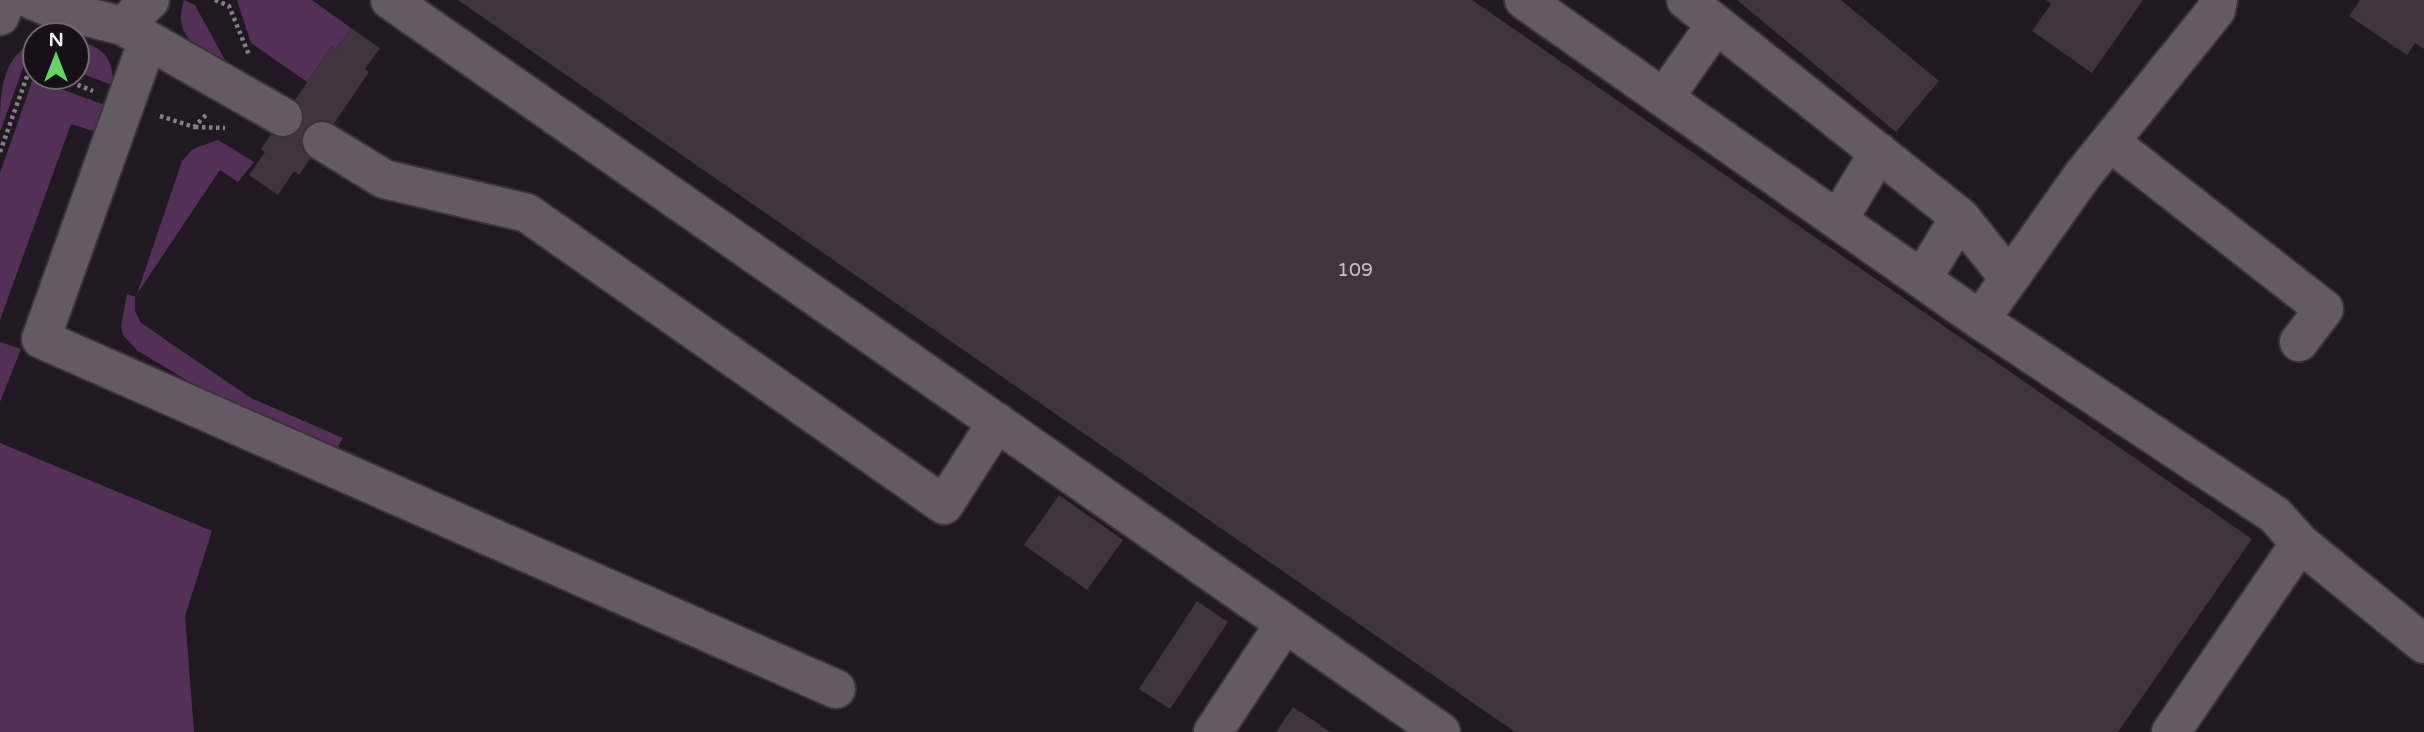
<svg xmlns="http://www.w3.org/2000/svg" width="2424" height="732" font-family="'Varela Round',sans-serif">
<style>
.green{fill:#533156}
.building{fill:#3e353e}
.lines{fill:none;stroke-linecap:round;stroke-linejoin:round}
.minor-casing{stroke:#393439;stroke-width:42}
.path{stroke:#857e85;stroke-width:4.5;stroke-dasharray:3.5 3.5;stroke-linecap:butt}
.minor{stroke:#635a64;stroke-width:38}
.labels{text-anchor:middle;dominant-baseline:central;stroke-width:5;stroke-linejoin:round;paint-order:stroke}
.number-label{font-size:19px;fill:#c7c0c7}
</style>
<rect width="100%" height="100%" fill="#201921"/>
<path class="green" d="M184 0 195 5 231 71C202 49 171 40 184 0Z
M237 0H312L351 28 336 49 332 46 307 82 251 43Z
M77 41C101 45 116 60 112 85L77 72Z
M32 43 0 132C0 96 0 60 32 43Z
M33 79 105 105 96 132 71 124 0 320V173Z
M218 140 254 162 238 182 220 170 135 297V311L141 323 251 398 343 438 334 453 228 405 138 351 123 335 121 326 127 294 136 297 182 161 193 149Z
M0 342 21 349 0 402Z
M0 443 212 531 185 616 194 732H0Z"/>
<path class="building" d="M458 0H1472L2252 539 2118 732H1515Z
M1737 0H1841L1939 81 1896 132Z
M2046 0H2143L2092 73 2032 31 2051 4Z
M2360 0H2424V49L2415 43 2407 55 2349 16Z
M351 28 380 48 365 69 369 72 299 175 294 171 278 195 249 175 265 152 261 149 332 46 336 49Z
M1059 495 1123 540 1087 590 1024 545Z
M1197 601 1228 622 1170 709 1139 689Z
M1293 707 1319 724 1330 732H1276Z"/>
<g class="lines">
<defs>
<path id="minor" d="M32 0 51 8 123 26 283 117
M390 0 1441 732
M1524 0 1980 320 2275 515 2300 543
M0 16 6 0
M1716 24 1960 217 2009 278
M123 26 150 0
M148 40 41 339 836 689
M1664 98 1716 24 1686 0
M322 141 384 179 527 213 944 505 997 422
M2110 142 2324 309 2299 342
M1838 220 1879 152
M1922 279 1960 217
M1980 320 2082 176 2216 10 2218 0
M1213 732 1285 623
M2171 732 2300 543 2424 644"/>
</defs>
<use href="#minor" class="minor-casing"/>
<path class="path" d="M215 0 229 6 249 55
M58 77 93 91
M160 116 194 127 207 114
M195 127 225 128
M0 152 35 54"/>
<use href="#minor" class="minor"/>
</g>
<g class="labels">
<g class="number-label">
<text x="1355" y="270">109</text>
</g>
</g>
<g transform="translate(56 56)"><circle r="33" fill="#171018" stroke="#706970" stroke-width="2"/>
<path d="M0-5L12 26L0 18L-12 26Z" fill="#65d467"/>
<text y="-10" font-size="19" font-weight="bold" text-anchor="middle" fill="#f5eff5">N</text>
</g>
</svg>
